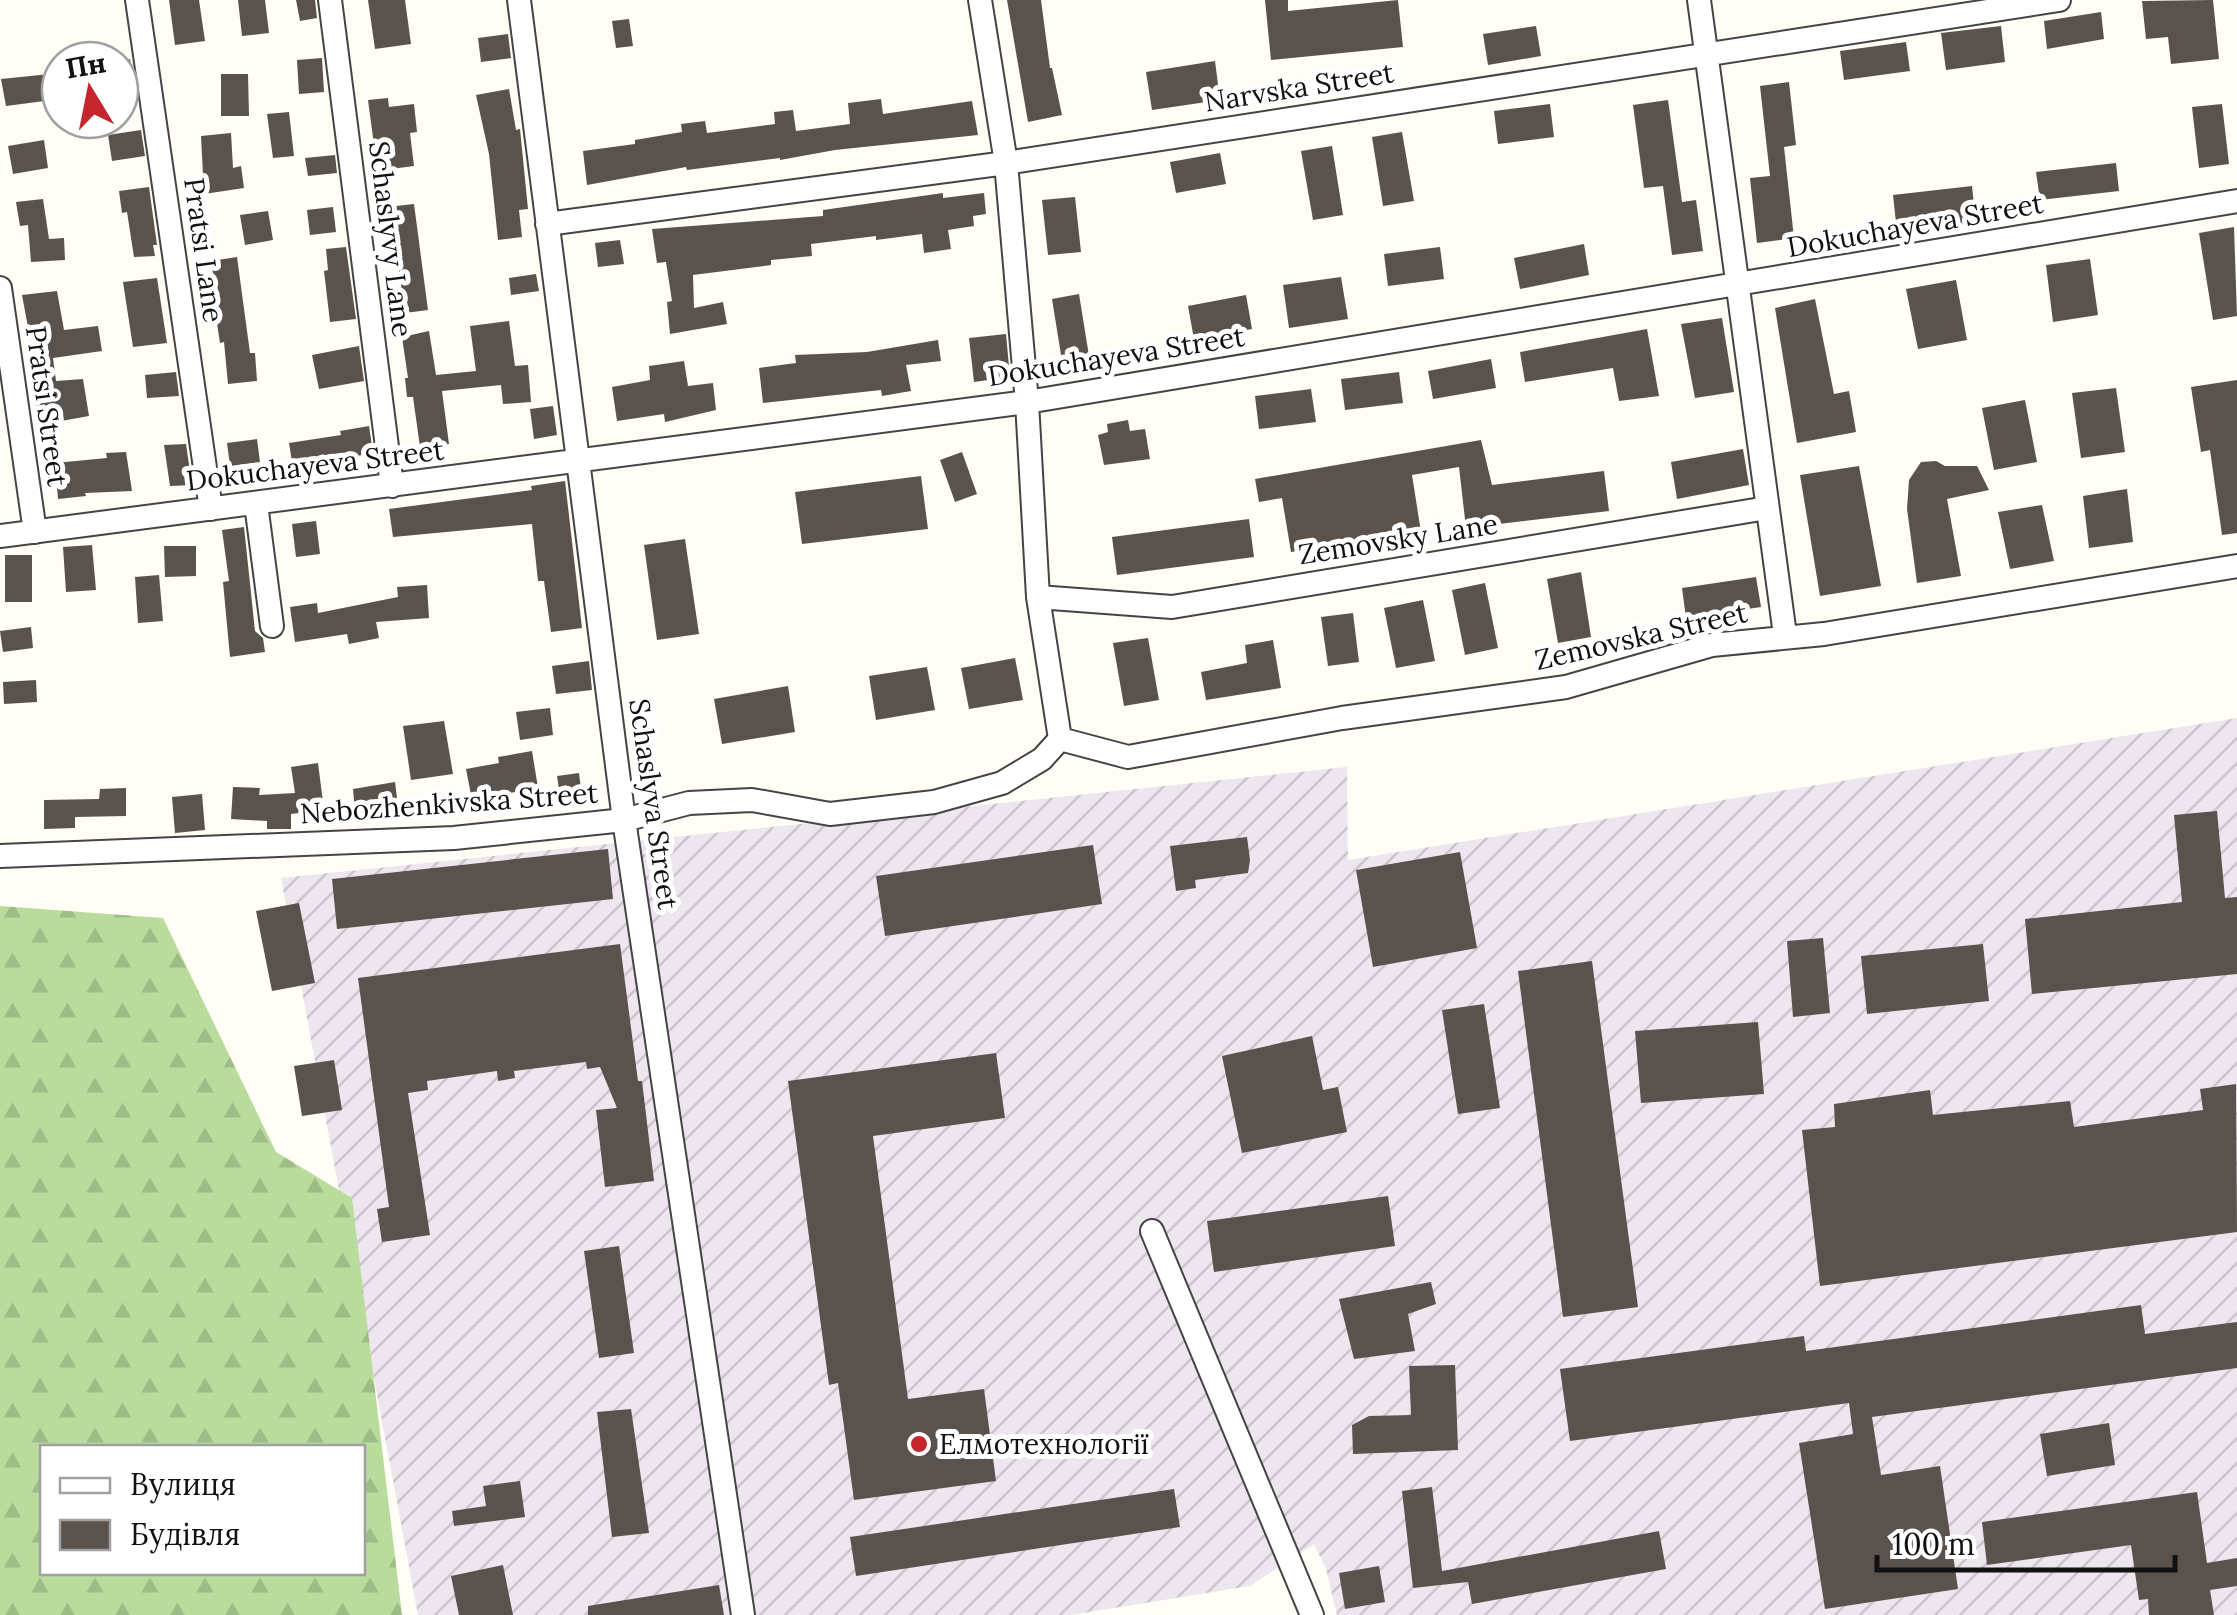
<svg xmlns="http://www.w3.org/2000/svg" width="2237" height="1615" font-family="Lora,serif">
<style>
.industrial{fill:url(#industrial-furrows)}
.forest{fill:url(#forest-firs);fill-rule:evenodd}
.building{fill:#5a524d}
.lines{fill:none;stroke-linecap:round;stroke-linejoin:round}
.minor-casing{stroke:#444;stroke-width:26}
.minor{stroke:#fff;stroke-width:22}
.poi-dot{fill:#c4262e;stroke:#fff;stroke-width:4}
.labels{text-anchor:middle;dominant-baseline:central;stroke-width:10;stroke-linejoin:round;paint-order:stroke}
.street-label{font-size:28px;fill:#111;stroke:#fff}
.poi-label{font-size:28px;fill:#111;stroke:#fff;text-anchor:start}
</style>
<defs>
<pattern id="industrial-furrows" width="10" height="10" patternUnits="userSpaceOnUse" patternTransform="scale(2.5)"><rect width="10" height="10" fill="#eee6ef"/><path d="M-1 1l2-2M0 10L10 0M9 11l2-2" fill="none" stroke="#cbc4cc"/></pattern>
<pattern id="forest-firs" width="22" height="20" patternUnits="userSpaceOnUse" patternTransform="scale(2.5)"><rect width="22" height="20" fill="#b9dc9c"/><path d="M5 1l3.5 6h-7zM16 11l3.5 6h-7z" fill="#9ebc85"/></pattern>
</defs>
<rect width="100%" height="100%" fill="#fffdf5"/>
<path class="industrial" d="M2237 718V1615H1337L1326 1569 1314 1544 1250 1586 1071 1615H418L281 878 1347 767 1348 860Z"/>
<path class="forest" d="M0 906 163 918 276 1152 352 1198 402 1615H0ZM42 1448H362V1572H42Z"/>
<path class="building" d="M169 0H199L205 41 175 45Z
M238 0H265L269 33 242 36Z
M296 0H315L317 18 300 21Z
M368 0H405L411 44 375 49Z
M1007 0H1041L1050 68H1052L1062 115 1028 122Z
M1265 0H1288V11L1398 0 1403 47 1271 60Z
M2213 0 2219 59 2171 64 2168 37 2146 39 2142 1Z
M2101 12 2104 39 2047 49 2044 21Z
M629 19 633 46 616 48 612 21Z
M1536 26 1541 56 1488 65 1483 34Z
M2001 26 2005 62 1946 70 1941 33Z
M508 34 511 58 481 62 478 38Z
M1906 42 1910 71 1844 80 1840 51Z
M322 58 324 92 299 94 297 60Z
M130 59 135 92 123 94 120 60Z
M1215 61 1220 100 1152 110 1146 72Z
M60 73V99L6 106 1 79Z
M221 74H248L249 116H221Z
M1789 82 1796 145 1784 147 1794 238 1757 243 1750 178 1770 176 1760 86Z
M509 89 516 130 520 129 528 209 519 210 522 237 498 240 489 154 476 95Z
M388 98 389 107 414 104 417 132 410 133 414 166 383 170 379 144 374 145 368 100Z
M881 99 883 114 972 101 978 135 835 150 780 160V158L687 170 686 167 587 185 583 151 635 144V140L682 132 681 124 705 121 707 133 775 124 774 112 793 110 796 131 850 124 848 103Z
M1668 100 1682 202 1696 200 1703 251 1672 255 1663 186 1644 188 1633 105Z
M1550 104 1554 137 1498 144 1494 111Z
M2222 104 2229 164 2199 168 2192 107Z
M289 112 294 156 273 158 267 114Z
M141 130 145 156 112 161 108 135Z
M1402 132 1414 201 1383 206 1372 137Z
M231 133 233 168 241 166 244 188 204 194 201 136Z
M44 140 48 168 13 174 8 146Z
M1332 146 1343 215 1313 220 1301 151Z
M1220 153 1226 184 1176 193 1170 162Z
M335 155 337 173 308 176 305 158Z
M2116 163 2119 191 2040 200 2036 172Z
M1972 186 1976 223 1897 232 1893 195Z
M149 187 157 245H153L155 256 134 257 127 212 122 213 119 191Z
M943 193V198L984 193 986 214 973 216 974 226 948 230 951 249 924 253 922 234 876 240V236L811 244 812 256 771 260V265L693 275 694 308 723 302 727 324 670 334 667 302 672 301 666 262 657 263 652 229 823 216V210Z
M1075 197 1081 252 1048 255 1042 200Z
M43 199 49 239 64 238 65 260 31 262 28 225 20 226 16 202Z
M414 204 428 310 397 314 394 293 402 292 393 228H390L387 207Z
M333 207 336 232 310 235 307 210Z
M268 211 273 240 245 245 240 215Z
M2234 227 2237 316 2213 320 2199 233Z
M620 240 624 264 598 267 595 243Z
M1584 244 1589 275 1520 289 1514 258Z
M346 247 356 319 330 322 324 271 328 270 326 249Z
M1440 247 1444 279 1388 286 1384 254Z
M237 257 250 353H255L257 381 228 384 224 342 220 343 216 317 220 316 211 261Z
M2090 259 2098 315 2053 322 2046 265Z
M536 274 539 291 511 295 509 278Z
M1341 277 1348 319 1289 328 1283 285Z
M157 278 167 343 133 347 123 282Z
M1956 280 1967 340 1918 349 1906 289Z
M57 291 64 330 98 326 102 351 53 358 56 381 83 379 89 416 39 425 31 382 38 381 22 295Z
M1079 294 1089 356 1062 361 1052 299Z
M1246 295 1252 329 1194 339 1188 306Z
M1815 299 1834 394 1849 391 1856 432 1797 443 1775 308Z
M1722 318 1734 392 1695 398 1681 324Z
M509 321 515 366 528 365 531 402 503 404 501 385 442 391 449 444 420 447 413 397H407L405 378H408L402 337 429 331 436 375 476 371 470 326Z
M1647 329 1659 396 1619 401 1613 368 1525 382 1520 352Z
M1006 334 1010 377 974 382 969 338Z
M938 340 941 361 906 365 911 391 882 396 881 390 763 403 759 368 796 363 795 355 867 352Z
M359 346 364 381 319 389 312 355Z
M1491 359 1496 388 1433 399 1428 371Z
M684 361 688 386 713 383 716 410 665 422 664 414 617 421 612 387 650 380 649 366Z
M176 372 179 396 147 398 145 375Z
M1399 372 1403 403 1345 410 1341 379Z
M2237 380V533L2222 535 2210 450 2201 452 2191 387Z
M2116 388 2125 452 2081 458 2072 393Z
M1311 389 1316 422 1259 429 1255 396Z
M2025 400 2037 462 1994 470 1982 408Z
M553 406 557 435 534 439 530 409Z
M1128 420 1130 431 1145 429 1150 459 1104 465 1098 435 1108 432 1107 424Z
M369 426 373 453 293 468 289 443 341 435 340 431Z
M257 439 260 462 230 466 227 443Z
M1481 440 1492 485 1604 471 1609 511 1466 528 1459 467 1412 475 1421 532 1291 552 1282 498 1259 502 1255 479Z
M186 444 192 485 170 486 164 445Z
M1743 449 1749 485 1677 499 1671 462Z
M126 452 132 491 85 493 86 496 58 499 55 463 107 458 106 453Z
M962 452 977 494 955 502 940 460Z
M1936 461 1945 466H1977L1989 490 1947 499 1961 576 1917 583 1907 509 1909 480 1921 462Z
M1859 466 1881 586 1820 596 1800 475Z
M921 476 928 529 802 544 795 492Z
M565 481 582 628 551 632 544 581H538L532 524 393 537 389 509 532 490 531 486Z
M2127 489 2133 542 2089 548 2083 496Z
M2042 505 2054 561 2010 569 1998 512Z
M1249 519 1254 557 1117 575 1112 537Z
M316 521 320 554 296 557 292 524Z
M244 527 255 631 263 638 265 652 230 657 223 582 229 581 222 530Z
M685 539 699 634 657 640 644 545Z
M92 545 96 590 66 592 63 547Z
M164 546H196V576L165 577Z
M5 555H32V602H5Z
M1581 572 1591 637 1558 643 1547 579Z
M159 575 163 621 138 623 135 577Z
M1756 577 1761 607 1686 618 1682 588Z
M1485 583 1498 648 1465 655 1452 590Z
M427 585 429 618 376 622 379 638 349 644 347 634 295 642 290 607 317 603 318 613 398 597 397 587Z
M1423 600 1435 661 1396 668 1384 608Z
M1353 613 1359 662 1328 666 1321 617Z
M31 627 33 648 3 652 0 631Z
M1148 638 1159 700 1124 706 1113 643Z
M1273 640 1281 688 1206 700 1201 672 1247 663 1245 645Z
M1015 658 1023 700 969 709 961 668Z
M589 661 592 690 556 694 552 666Z
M927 667 935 710 876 720 869 676Z
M36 680 37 702 4 704 3 682Z
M788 686 795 732 722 744 714 699Z
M550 708 553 735 520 740 516 712Z
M444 721 453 774 411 780 403 726Z
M532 751 538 788 493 796 494 801 473 805 466 769 499 763 498 757Z
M318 763 324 810 291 814V829H267V821L231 819 233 787 260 788 259 795 295 793 291 767Z
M579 773 583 806 562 809 557 776Z
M395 782 398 806 355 811 353 789Z
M126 788V816L75 817V828L44 829V800L99 799 100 789Z
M202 794 205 830 175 833 172 797Z
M2217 811 2225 898 2237 897V974L2032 994 2025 919 2182 902 2174 815Z
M1247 837 1250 860 1248 873 1195 880 1196 888 1176 891 1170 846Z
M1093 845 1102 904 885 936 876 876Z
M608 849 613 899 337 929 332 879Z
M1460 852 1477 948 1373 967 1356 870Z
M299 903 315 983 272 991 256 911Z
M1823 938 1830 1013 1793 1017 1787 941Z
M620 944 638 1081H642L654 1181 605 1187 596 1110 617 1108 600 1067 587 1069 586 1062 514 1071 515 1078 498 1081 497 1071 427 1081 428 1090 408 1093 430 1235 382 1242 377 1209 389 1207 358 978Z
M1983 944 1989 1001 1867 1014 1861 956Z
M1592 961 1638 1307 1563 1317 1518 971Z
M1484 1004 1500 1108 1458 1114 1442 1010Z
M1758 1022 1764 1094 1641 1103 1635 1031Z
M1312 1036 1323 1090 1338 1087 1347 1132 1242 1153 1222 1056Z
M996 1053 1005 1118 873 1136 908 1399 984 1389 996 1481 854 1500 838 1383 829 1385 788 1081Z
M334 1060 342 1110 302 1116 294 1066Z
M2236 1084 2237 1232 1820 1286 1802 1130 1835 1127 1834 1104 1930 1090 1933 1115 2070 1101 2074 1127 2203 1110 2200 1089Z
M1388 1196 1395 1246 1214 1272 1207 1221Z
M619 1246 634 1353 599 1358 584 1251Z
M1431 1282 1436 1304 1408 1314 1415 1351 1354 1359 1339 1299Z
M2141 1305 2145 1334 2237 1322V1368L1872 1417 1881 1475 1940 1466 1958 1589 1825 1609 1799 1443 1853 1434 1849 1403 1570 1441 1560 1369 1804 1336 1806 1351Z
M1455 1365 1458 1450 1353 1454 1352 1425 1369 1416 1411 1415 1409 1366Z
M631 1409 649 1533 612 1537 597 1412Z
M2109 1423 2115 1465 2047 1476 2040 1434Z
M520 1481 525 1517 454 1526 452 1511 486 1506 483 1486Z
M1432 1487 1442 1571 1659 1531 1666 1569 1472 1604 1468 1582 1413 1588 1402 1491Z
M1174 1489 1180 1527 856 1576 850 1537Z
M2197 1492 2207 1563 2237 1558V1586L2210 1590 2214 1615H2149L2148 1599 2139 1600 2131 1545 1987 1565 1982 1522Z
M503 1565 513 1615H459L451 1576Z
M1379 1566 1385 1602 1345 1609 1339 1573Z
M719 1585 724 1615H588V1606Z"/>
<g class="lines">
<defs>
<path id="minor" d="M137 0 211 509
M330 0 392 486
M519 0 624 820 743 1615
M980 0 1006 163 1027 402 1038 597 1060 739
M1699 0 1785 635
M547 224 1006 163 2059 0
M0 288 35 532
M256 504 272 626
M0 536 1027 402 2237 201
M1038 597 1172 607 1767 508
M1060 739 1128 757 1342 718 1566 687 1712 645 1824 634 2237 566
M0 856 454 838 624 820 689 803 752 800 830 814 934 802 1002 783 1042 759 1060 739
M1152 1231 1312 1615"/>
</defs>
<use href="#minor" class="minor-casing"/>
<use href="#minor" class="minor"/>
</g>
<circle class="poi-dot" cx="919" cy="1444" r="10"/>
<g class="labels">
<g class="street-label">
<text transform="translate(1299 87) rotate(-9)">Narvska Street</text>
<text transform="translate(1915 225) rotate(-10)">Dokuchayeva Street</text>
<text transform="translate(391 239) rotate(83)">Schaslyvy Lane</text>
<text transform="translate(204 250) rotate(82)">Pratsi Lane</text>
<text transform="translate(1116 356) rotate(-9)">Dokuchayeva Street</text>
<text transform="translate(47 406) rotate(82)">Pratsi Street</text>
<text transform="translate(315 465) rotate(-7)">Dokuchayeva Street</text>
<text transform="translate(1398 539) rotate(-9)">Zemovsky Lane</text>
<text transform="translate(1641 636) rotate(-13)">Zemovska Street</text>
<text transform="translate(449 803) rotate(-4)">Nebozhenkivska Street</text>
<text transform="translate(654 804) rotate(82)">Schaslyva Street</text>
</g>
<g class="poi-label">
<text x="939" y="1444">Елмотехнології</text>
</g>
</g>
<rect x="40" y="1445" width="325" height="130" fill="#ffffff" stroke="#a0a0a0" stroke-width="2.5"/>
<rect x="60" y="1478" width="50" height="15" fill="#ffffff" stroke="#a0a0a0" stroke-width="2.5"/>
<text x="130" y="1495" font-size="30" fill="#111111">Вулиця</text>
<rect x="60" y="1520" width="50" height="30" fill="#5a524d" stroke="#a0a0a0" stroke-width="2.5"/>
<text x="130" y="1545" font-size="30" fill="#111111">Будівля</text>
<g transform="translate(90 90) rotate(350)"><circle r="48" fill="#ffffff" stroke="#a0a0a0" stroke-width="2.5"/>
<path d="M0-8L18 38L0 25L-18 38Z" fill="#c4262e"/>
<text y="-15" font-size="28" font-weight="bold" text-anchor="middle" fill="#111111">Пн</text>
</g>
<path d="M1877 1555v15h298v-15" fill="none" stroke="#111111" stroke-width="5"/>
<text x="1892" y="1555" font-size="30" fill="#111111" stroke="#ffffff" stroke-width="8" paint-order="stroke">100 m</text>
</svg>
